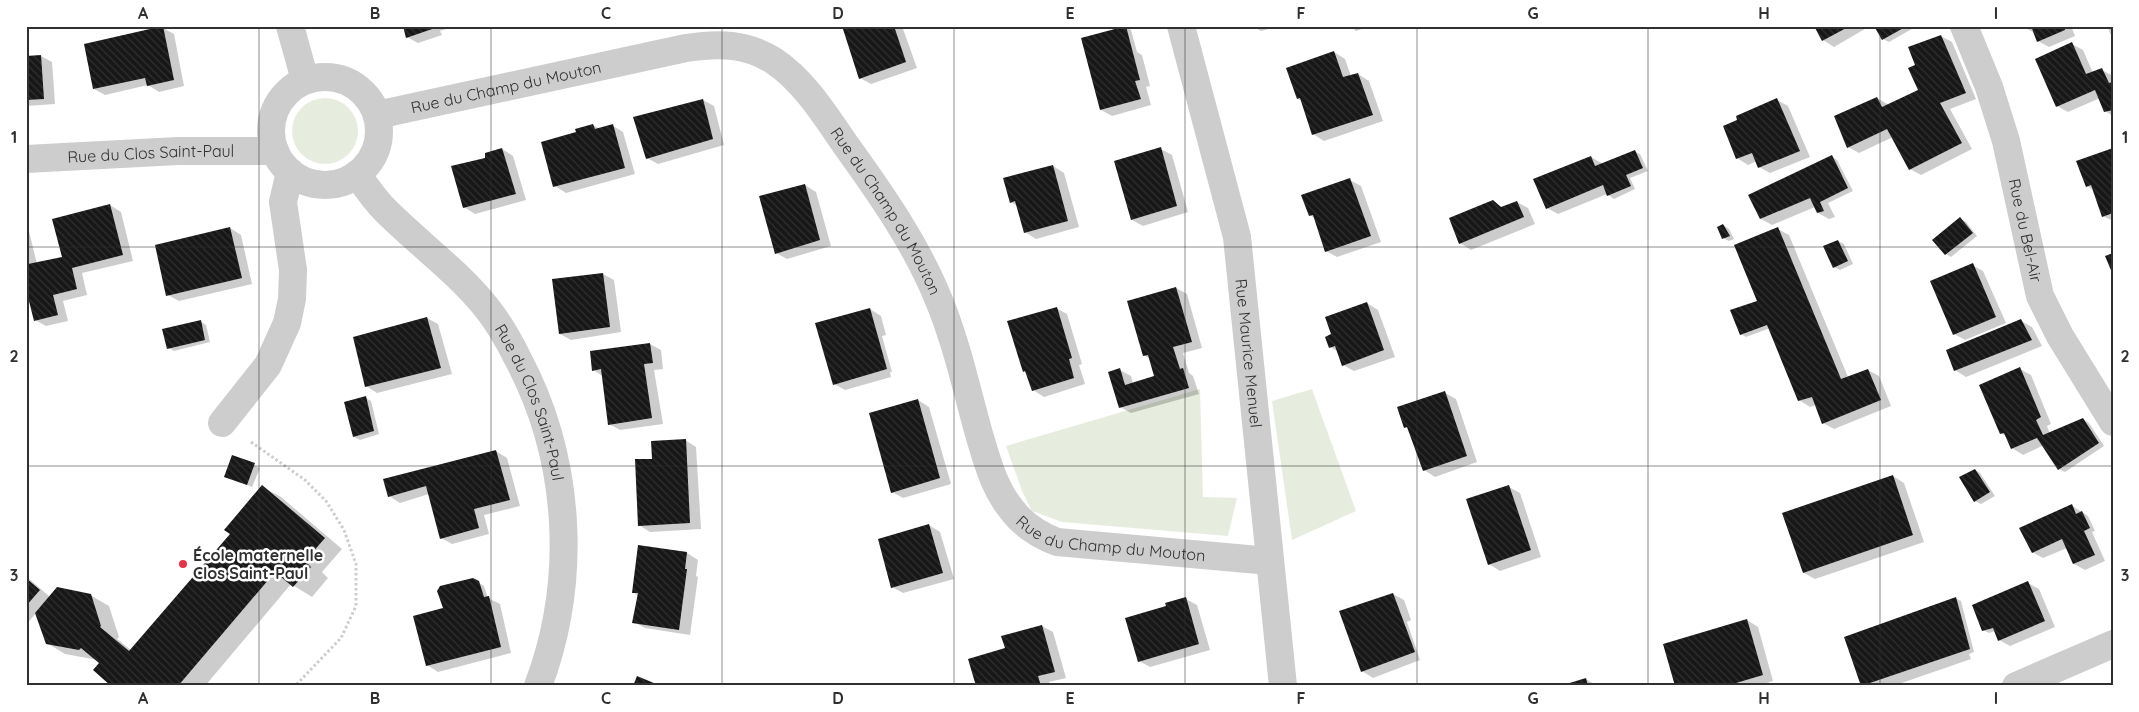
<svg xmlns="http://www.w3.org/2000/svg" width="2139" height="712" font-family="Quicksand,sans-serif">
<style>
.grass{fill:#e7edde}
.shadow{fill:#0003}
.building{fill:url(#building-back-hatch)}
.lines{fill:none;stroke-linecap:round;stroke-linejoin:round}
.path{stroke:#cdcdcd;stroke-width:3;stroke-dasharray:2.5 2.5;stroke-linecap:butt}
.minor{stroke:#cdcdcd;stroke-width:28}
.grid{fill:none;stroke:#303030;stroke-width:1;stroke-opacity:0.55}
.poi-dot{fill:#e63347;stroke:#fff;stroke-width:2}
.labels{text-anchor:middle;dominant-baseline:central;stroke-width:5;stroke-linejoin:round;paint-order:stroke}
.street-label{font-size:16px;fill:#303030;stroke:#fff}
.poi-label{font-size:16px;font-weight:bold;fill:#303030;stroke:#fff;text-anchor:start}
.neatline{fill:none;stroke:#303030;stroke-width:2}
.grid-label{font-size:16px;text-anchor:middle;font-weight:bold;fill:#303030}
</style>
<defs>
<pattern id="building-back-hatch" width="6" height="6" patternUnits="userSpaceOnUse" patternTransform="scale(1.25)"><rect width="6" height="6" fill="#171717"/><path d="M-1 5l2 2M0 0l6 6M5-1l2 2" fill="none" stroke="#303030"/></pattern>
</defs>
<rect width="100%" height="100%" fill="#fff"/>
<path class="grass" d="M292 131a33 33 0 1 1 66 0a33 33 0 1 1-66 0Z
M1200 389 1203 497 1237 498 1228 536 1062 522 1032 511 1022 491 1006 446Z
M1312 389 1356 511 1292 540 1272 401Z"/>
<path class="shadow" d="M404 26H455L440 31 442 35 418 43 407 37Z
M843 26H902L917 68 871 84 860 78Z
M1252 26H1280L1261 31Z
M1350 26H1370L1356 31Z
M1816 26H1870L1834 47 1823 40Z
M1876 26H1917L1889 42 1883 39Z
M2022 26H2071L2075 36 2049 47 2038 41 2036 34Z
M2107 26H2113V40Z
M1125 27 1131 30 1137 52 1142 55 1150 86 1146 87 1151 105 1112 116 1101 110Z
M163 28 174 34 184 86 159 92 148 85 105 95 94 89Z
M1941 36 1952 42 1976 99 1950 109 1972 149 1921 175 1910 169 1893 137 1859 153 1848 147 1877 98 1889 105 1920 90 1917 66Z
M2072 44 2083 50 2093 73 2102 70 2113 76V116L2105 111 2100 98 2068 112 2057 106Z
M1334 52 1345 59 1351 76 1358 74 1369 81 1383 121 1324 141 1313 134 1302 101 1298 99Z
M41 56 52 62 55 104 26 106V57Z
M703 100 714 106 724 145 658 164 647 158 635 118Z
M1777 100 1788 106 1810 157 1770 173 1759 167 1757 161 1748 165 1737 158Z
M593 125 600 129 612 125 623 132 635 174 566 193 555 186 577 133Z
M502 149 513 156 526 200 475 214 464 207 487 158Z
M1161 149 1172 155 1188 212 1143 226 1132 220Z
M2113 150V221L2103 216 2095 191 2087 186Z
M1634 151 1640 154 1648 171 1630 178 1635 189 1614 199 1607 194 1558 214 1547 208 1591 157 1603 164Z
M1832 157 1837 160 1853 191 1828 203 1835 217 1829 219 1818 213 1815 207 1772 225 1761 219Z
M1053 166 1064 173 1079 227 1036 239 1025 232 1017 206 1011 202Z
M1350 180 1361 186 1381 242 1337 257 1326 251 1316 219 1310 215Z
M805 185 816 192 831 246 787 259 776 253Z
M1493 202 1503 208 1517 202 1528 208 1535 224 1471 250 1460 243Z
M110 205 121 212 133 261 82 273 87 295 63 301 68 321 46 326 35 320 29 294H26V226L28 227 37 264 63 258Z
M1961 219 1966 222 1977 236 1951 257 1946 254Z
M1723 225 1729 229 1734 239 1729 241 1723 238Z
M230 228 241 235 252 284 179 301 168 295Z
M1778 229 1789 235 1848 377 1868 370 1879 376 1891 406 1834 429 1823 423 1816 405 1810 407 1799 400 1770 328 1746 337 1741 334 1759 302Z
M1838 241 1844 244 1853 264 1840 270 1834 267Z
M1972 265 1983 271 2006 323 1965 340 1954 334Z
M603 274 614 280 621 332 571 340 560 334 554 280Z
M1176 288 1187 294 1202 348 1183 353 1189 373 1193 376 1199 394 1131 413 1120 407V370L1131 376 1133 384 1156 377 1150 359 1144 355Z
M1367 303 1378 310 1395 357 1354 371 1343 365 1339 352 1330 347 1333 335Z
M1056 308 1067 314 1082 364 1079 365 1085 384 1044 397 1033 390 1027 373 1024 371Z
M870 309 881 316 886 335 882 336 892 372H890L891 377 845 390 834 384Z
M427 318 438 324 452 374 377 393 366 386 354 338Z
M200 321 206 325 210 342 174 351 169 348Z
M2021 321 2032 327 2042 346 1966 377 1955 370Z
M650 344 661 350 663 369 654 370 663 424 620 430 609 424 603 376 593 370Z
M2020 369 2031 375 2051 424 2047 426 2050 434 2083 419 2089 423 2104 446 2065 472 2059 469 2044 445 2023 455 2012 448 2007 437 2001 433Z
M1445 393 1456 399 1477 462 1435 477 1424 470 1410 430 1405 427Z
M366 398 371 401 379 434 360 440 354 437Z
M918 400 929 407 951 484 903 498 892 492Z
M685 440 696 447 701 529 650 532 639 525 653 460Z
M496 451 507 458 520 506 484 515 489 534 452 544 441 538 429 494 400 503 389 496Z
M233 457 260 468 252 487 225 476Z
M1975 470 1980 473 1995 496 1981 504 1975 501 1961 478Z
M1893 476 1904 483 1924 542 1815 579 1804 573 1783 514Z
M263 487 281 497 342 549 322 572 328 578 312 597 291 584 205 686H113L98 660 65 654 47 643 36 613 26 625V576L50 597 90 595 109 606 119 637 117 639 131 650 232 533Z
M1509 487 1520 493 1541 557 1500 571 1489 564Z
M2071 505 2088 516 2095 531 2092 532 2105 561 2085 570 2074 564 2067 548 2043 558 2032 552Z
M929 525 940 532 954 579 903 593 892 587Z
M639 546 687 553 698 560 696 576 698 577 690 635 645 628 634 622 638 596 633 592Z
M473 579 484 586 488 598 500 604 511 653 438 672 427 665 446 609Z
M2028 583 2039 589 2055 627 2010 646 1999 640 1995 631 1989 633 1983 630 1985 604 1983 600Z
M1393 594 1404 600 1411 620 1407 622 1420 660 1373 678 1362 671Z
M1955 598 1961 601 1974 652 1969 654 1971 659 1893 686H1863L1846 638Z
M1186 599 1197 605 1210 650 1150 667 1139 661 1168 607Z
M1747 620 1758 627 1773 681 1757 686H1677Z
M1042 626 1053 632 1066 678 1049 682 1050 686H977L1007 649Z
M1586 679 1597 686H1566Z"/>
<path class="building" d="M163 26 174 80 147 86 145 78 93 89 84 44Z
M403 26H438V27L406 38Z
M842 26H894L906 62 859 79Z
M1126 26 1140 80 1135 81 1141 99 1100 110 1081 38Z
M1814 26H1850L1822 41Z
M1874 26H1907L1882 40Z
M2031 26H2064L2065 30 2037 42Z
M1941 35 1966 93 1940 103 1962 143 1909 170 1887 129 1847 148 1834 116 1877 97 1882 107 1918 90 1908 68 1915 65 1908 47Z
M2072 42 2086 74 2102 68 2109 83 2113 82V110L2104 112 2095 90 2056 107 2035 59Z
M1334 51 1343 77 1358 73 1373 115 1312 135 1300 98 1297 99 1286 68Z
M41 55 44 99 26 100V56Z
M1777 98 1800 151 1758 168 1752 153 1736 159 1723 126 1737 120 1736 116Z
M703 99 713 139 646 159 633 117Z
M593 124 595 129 613 124 625 168 553 187 541 142 576 132 575 129Z
M1161 147 1177 206 1131 220 1114 161Z
M502 148 516 194 463 208 451 166 485 158V153Z
M2113 148V213L2102 217 2091 185 2086 187 2076 161Z
M1635 150 1643 168 1626 175 1631 186 1607 196 1603 185 1546 209 1533 179 1591 156 1595 166Z
M1832 155 1848 188 1820 202 1824 211 1817 213 1810 198 1760 219 1748 195Z
M1053 165 1068 221 1024 233 1015 201 1010 203 1003 178Z
M1350 178 1371 236 1325 252 1313 215 1309 216 1301 195Z
M805 184 820 240 775 254 759 196Z
M1493 200 1501 207 1517 201 1524 217 1459 244 1449 218Z
M110 204 123 255 72 268 77 289 53 295 58 315 34 321 26 289V260L28 264 62 257 52 219Z
M1960 217 1973 233 1945 255 1932 240Z
M1723 224 1730 236 1722 239 1717 227Z
M230 227 242 278 166 296 155 245Z
M1778 227 1841 379 1868 369 1881 400 1822 424 1812 397 1798 401 1767 325 1740 335 1730 310 1757 301 1734 245Z
M1838 240 1848 261 1833 268 1823 246Z
M2113 253V275L2105 256Z
M1973 263 1996 317 1953 335 1930 281Z
M603 273 610 327 559 334 552 279Z
M1176 287 1192 342 1173 347 1180 369 1183 368 1189 388 1119 408 1108 372 1120 368 1125 385 1154 376 1148 355 1143 356 1127 301Z
M1367 302 1384 350 1342 366 1335 346 1329 348 1325 337 1331 334 1325 317Z
M1057 307 1072 358 1069 359 1074 378 1032 391 1025 371 1023 372 1007 321Z
M870 308 887 369 833 385 815 323Z
M427 317 441 368 365 387 353 337Z
M2021 319 2032 340 1954 371 1946 350Z
M201 320 205 340 167 349 162 329Z
M650 343 653 363 644 364 652 418 608 425 601 369 592 371 590 351Z
M2020 367 2041 417 2036 420 2043 435 2083 418 2099 443 2058 470 2037 438 2011 449 2004 433 2000 434 1979 385Z
M1445 391 1467 456 1423 471 1407 427 1404 428 1397 407Z
M366 396 374 431 353 437 344 402Z
M918 399 940 478 891 493 869 413Z
M686 439 690 523 638 526 635 459H652L651 441Z
M496 450 510 500 474 509 479 528 440 539 426 486 388 497 383 479Z
M232 455 255 463 247 485 224 477Z
M1975 469 1990 492 1974 502 1959 477Z
M1893 475 1913 535 1803 573 1782 513Z
M262 485 325 538 305 561 311 567 293 587 275 572 178 686H111L93 670 99 663 81 648 79 650 46 644 35 613 57 587 91 594 101 626 100 627 129 651 230 534 224 530Z
M1509 485 1531 550 1488 565 1466 499Z
M2072 504 2076 514 2082 511 2090 528 2084 531 2095 555 2073 564 2062 539 2032 553 2019 528Z
M929 524 943 573 891 588 878 539Z
M638 545 687 552 685 569H687L679 630 632 623 638 593H632Z
M26 578 40 590 26 606Z
M473 578 479 581 484 597 489 596 501 647 426 666 413 616 443 608 437 591 440 586Z
M2028 581 2045 621 1998 641 1993 628 1982 631 1972 605Z
M1393 593 1415 652 1361 672 1339 611Z
M1186 597 1199 644 1138 662 1125 618 1166 606 1165 603Z
M1956 597 1970 649 1861 686 1844 637Z
M1747 619 1763 675 1726 686H1675L1663 644Z
M1042 625 1055 672 1038 676 1041 686H976L968 659 1005 648 1001 636Z
M637 676 661 686H633Z
M1586 678 1588 686H1564L1563 685Z"/>
<g class="lines">
<path class="path" d="M251 442 305 480 326 501 344 530 356 564V606L341 638 295 686"/>
<g class="minor">
<path d="M290 26 305 80"/>
<path id="s1" d="M1181 26 1237 237 1283 686"/>
<path id="s2" d="M1964 26 1989 87 2006 141 2040 296 2060 336 2113 422"/>
<circle cx="325" cy="131" r="54"/>
<path id="s3" d="M377 115 686 48C718 43 746 43 774 61 804 81 825 115 845 144 881 194 917 245 940 303 957 345 967 391 979 434 987 461 994 488 1012 510 1024 526 1039 535 1057 542L1270 561"/>
<path id="s4" d="M26 159 178 151H275"/>
<path id="s5" d="M357 174C366 187 374 199 385 210 418 243 457 271 486 307 499 323 509 341 518 359 571 459 578 580 538 686"/>
<path d="M222 423 268 365 287 323 292 299 293 270 283 202 290 172"/>
<path d="M2016 686 2113 644"/>
</g>
</g>
<path class="grid" d="M259 26V686M491 26V686M722 26V686M954 26V686M1185 26V686M1417 26V686M1648 26V686M1880 26V686M26 247H2113M26 466H2113"/>
<circle class="poi-dot" cx="183" cy="564" r="5"/>
<g class="labels">
<g class="street-label">
<text stroke="none"><textPath href="#s3" startOffset="132">Rue du Champ du Mouton</textPath></text>
<text stroke="none"><textPath href="#s4" startOffset="125">Rue du Clos Saint-Paul</textPath></text>
<text stroke="none"><textPath href="#s3" startOffset="596">Rue du Champ du Mouton</textPath></text>
<text stroke="none"><textPath href="#s2" startOffset="214">Rue du Bel-Air</textPath></text>
<text stroke="none"><textPath href="#s1" startOffset="335">Rue Maurice Menuel</textPath></text>
<text stroke="none"><textPath href="#s5" startOffset="292">Rue du Clos Saint-Paul</textPath></text>
<text stroke="none"><textPath href="#s3" startOffset="1031">Rue du Champ du Mouton</textPath></text>
</g>
<g class="poi-label">
<text x="193" y="555">École maternelle<tspan x="193" dy="18">Clos Saint-Paul</tspan></text>
</g>
</g>
<rect width="2139" height="712" fill="none" stroke="#ffffff" stroke-width="55"/>
<rect x="28" y="28" width="2084" height="656" class="neatline"/>
<g class="grid-label">
<text x="143" y="19">A</text>
<text x="375" y="19">B</text>
<text x="606" y="19">C</text>
<text x="838" y="19">D</text>
<text x="1070" y="19">E</text>
<text x="1301" y="19">F</text>
<text x="1533" y="19">G</text>
<text x="1764" y="19">H</text>
<text x="1996" y="19">I</text>
<text x="14" y="143">1</text>
<text x="2125" y="143">1</text>
<text x="14" y="362">2</text>
<text x="2125" y="362">2</text>
<text x="14" y="581">3</text>
<text x="2125" y="581">3</text>
<text x="143" y="704">A</text>
<text x="375" y="704">B</text>
<text x="606" y="704">C</text>
<text x="838" y="704">D</text>
<text x="1070" y="704">E</text>
<text x="1301" y="704">F</text>
<text x="1533" y="704">G</text>
<text x="1764" y="704">H</text>
<text x="1996" y="704">I</text>
</g>
</svg>
